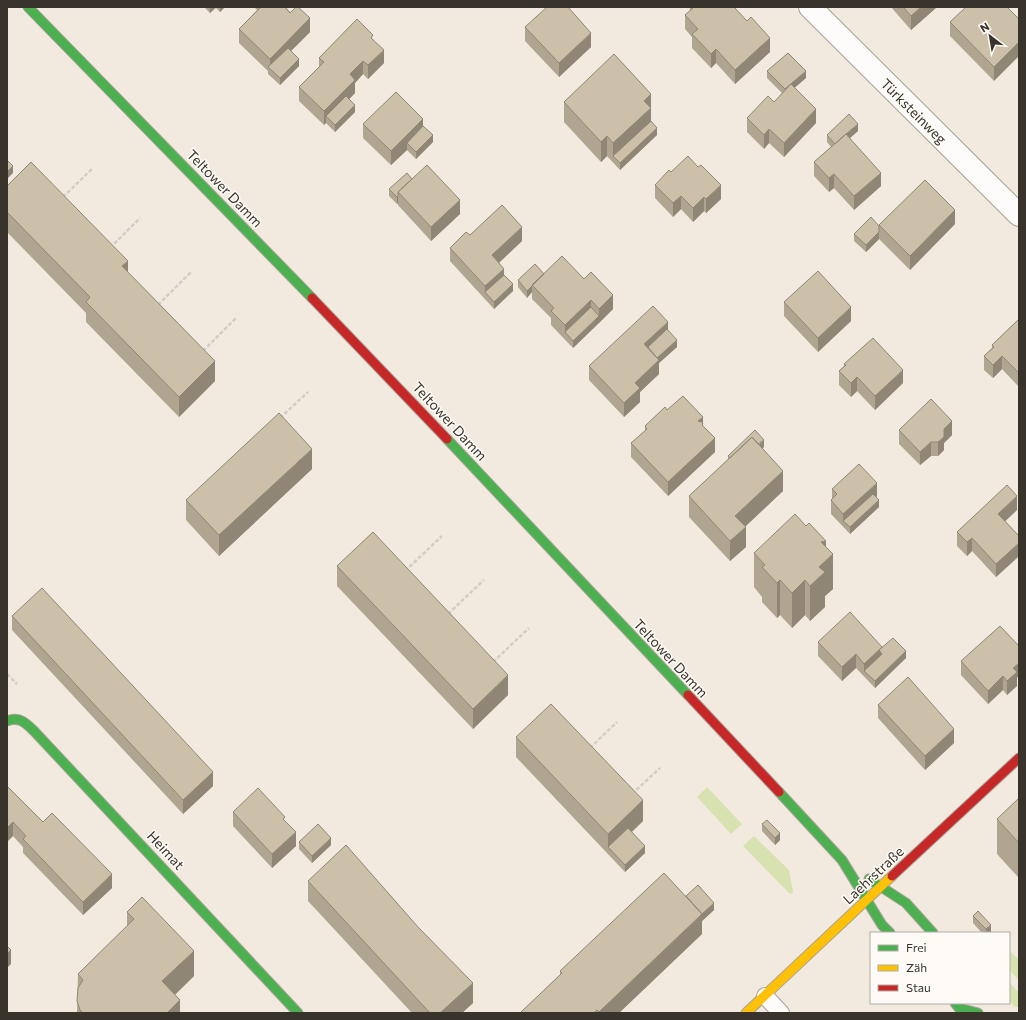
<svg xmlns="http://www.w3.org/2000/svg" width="1026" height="1020" font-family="Commissioner,sans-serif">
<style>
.green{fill:#d8e2b1}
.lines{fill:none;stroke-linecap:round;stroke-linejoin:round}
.lane-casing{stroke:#a7a198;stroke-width:18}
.street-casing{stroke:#a7a198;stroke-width:24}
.fast-casing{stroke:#a7a198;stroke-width:11}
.slow-casing{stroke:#a7a198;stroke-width:11}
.jam-casing{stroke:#a7a198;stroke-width:11}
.path{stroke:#d0ceca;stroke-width:2.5;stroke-dasharray:4 2;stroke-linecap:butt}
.lane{stroke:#fdfcfa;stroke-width:16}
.street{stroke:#fdfcfa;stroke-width:22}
.fast{stroke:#4caf50;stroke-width:9}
.slow{stroke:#ffc107;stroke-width:9}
.jam{stroke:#c62828;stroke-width:9}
.wall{fill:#b0a590}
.shaded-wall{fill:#908676}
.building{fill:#cdc0a8;stroke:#908676}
.labels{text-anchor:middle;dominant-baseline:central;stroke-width:3;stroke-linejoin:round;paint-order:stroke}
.street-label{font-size:14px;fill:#38332b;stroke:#fefbf7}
</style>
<rect width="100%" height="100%" fill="#f2eade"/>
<path class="green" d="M707 787 742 824 731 834 697 797Z
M754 836 789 870 793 892 791 894 789 893 743 846Z
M1009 950 1019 960V980L1009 970Z
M1009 982 1019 993V1007H1015L1009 1001Z"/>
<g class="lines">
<defs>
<path id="lane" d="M765 996 781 1013"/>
<path id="street" d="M810 7 1019 215"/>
<path id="fast" d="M28 7 312 298
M447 439 688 695
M7 721C19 716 26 723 34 731L298 1013
M779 792 842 860 882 925 890 933
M869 879 906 903 933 933
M955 1003 959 1008 978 1013"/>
<path id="slow" d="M746 1013 892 876"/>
<path id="jam" d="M312 298 447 439
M688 695 779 792
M892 876 1019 758"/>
</defs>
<use href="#lane" class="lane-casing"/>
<use href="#street" class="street-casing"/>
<use href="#fast" class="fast-casing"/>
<use href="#slow" class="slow-casing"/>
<use href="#jam" class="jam-casing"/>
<path class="path" d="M63 197 92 169
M110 248 140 218
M158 305 191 272
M203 351 236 318
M280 418 308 392
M405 571 442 536
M448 614 484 580
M493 662 529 628
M7 674 17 684
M590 748 617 722
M632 794 660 768"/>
<use href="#lane" class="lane"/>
<use href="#street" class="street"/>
<use href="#fast" class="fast"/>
<use href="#slow" class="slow"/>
<use href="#jam" class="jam"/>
</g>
<path class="wall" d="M204 7H225L220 12 216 8 210 13Z
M255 7H285L310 32 291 51 299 66 280 85 268 74V71L239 43V29L257 10 255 8Z
M690 7H734L770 52 735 84 716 63 711 68 692 48V37L685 29V15L690 11Z
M891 7H937L911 30Z
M1007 7 994 81 950 36V22Z
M525 27 591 47 559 77 525 41Z
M373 39 384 63 368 79 363 74 355 83V93L349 99 355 112 335 132 326 123 324 125 299 101V87L319 67V58Z
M767 71 806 78 794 88 816 123 784 157 769 143 764 149 747 132V118L774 102 782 93 767 78Z
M564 102 651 114V121L657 135 620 170 607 156 601 162 564 122Z
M363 124 423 126 433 142 416 159 407 150 391 165 363 138Z
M858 131 850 138 881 186 854 210 834 188 829 192 814 176V162L831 147 827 142V135Z
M671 172 721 199 706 213 704 211 693 222 681 209 673 217 655 198V185Z
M412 179 460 214 431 241 398 205V203L397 204 389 196V189Z
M7 186 215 381 179 417 86 322V313L7 232Z
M955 224 910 270 879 239 866 252 854 241V234L879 226Z
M470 235 522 241 499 263 504 276 513 291 494 309 450 261V248Z
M544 274 613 309 573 348 551 325V318L532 299V292L527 298 518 287V280Z
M784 302 851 321 818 352 784 316Z
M1019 319V387L1002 369 993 378 984 370V356L992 348V345Z
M668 330 677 347 659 363V374L640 392V402L624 417 589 380V366Z
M844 364 903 383 875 410 857 391 851 397 839 385V371L844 366Z
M667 410 703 423V426L715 452 668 496 631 457V443L645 431V426Z
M899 430 952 435 944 443V450L938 456H931L920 465 899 444Z
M764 447 762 448 783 491 746 526V547L730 561 689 517V496L728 460V456Z
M312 469 219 556 186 520V500Z
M832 489 877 496 876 498 879 507 850 534 831 514V500L832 499Z
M1017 510 1005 521 1019 536V556L996 577 972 551 967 556 957 546V532Z
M826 546 833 589 825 596V607L810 621 805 615 792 628 780 615 777 618 762 602V597L754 587V553Z
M337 566 508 695 473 729 337 586Z
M12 616 213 786 183 814 12 630Z
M818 642 882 648 906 658 875 688 856 668 842 681 818 656Z
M961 661 1017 678V686L1007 695 1003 690 988 704 961 675Z
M878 705 954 743 925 770 878 718Z
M516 737 643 821 632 832 645 853 625 872 516 757Z
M7 786 43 822 112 888 83 915 23 853V847L13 836Z
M1019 798V878L997 854V819Z
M233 812 285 821 296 846 272 868 233 826Z
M762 824 780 840 775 845 762 831Z
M299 842 331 845 312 863 299 849Z
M308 881 418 927 473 1003 462 1013H412L308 901Z
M686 896 714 910 702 921V934L619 1013H520L560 975V971Z
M127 912 194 976 175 995 180 1013H77L78 974 127 926Z
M973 916 991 932 990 933H982L973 923Z"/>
<path class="shaded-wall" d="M210 7H216L210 13Z
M220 7H225L220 12Z
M921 7H937L911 30V16Z
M310 18V32L272 70 270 68V59Z
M591 33V47L559 77V63Z
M770 38V52L735 84V70Z
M1019 42V56L994 81V67Z
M716 49V63L711 68V54Z
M384 50V63L368 79V65Z
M299 59V66L280 85V78Z
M363 61V74L355 83V93L330 119 326 116V123L324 125V111L350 74Z
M806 71V78L785 96V89Z
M651 94V128L613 156V143L644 101Z
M355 105V112L335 132V125Z
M816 109V123L784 157V143Z
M423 119V133L407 143V150L391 165V151Z
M858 124V131L835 151V144Z
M657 128V135L620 170V163Z
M769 129V143L764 149V135Z
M433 135V142L416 159V152Z
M607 136V156L601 162V142Z
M13 166V173L7 179V172Z
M881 173V186L854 210V196Z
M834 174V188L829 192V178Z
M721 185V199L706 213V199Z
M398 196V203L397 204V197Z
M681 196V209L673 217V203Z
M704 197V211L693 222V208Z
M460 200V214L431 241V227Z
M955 210V224L910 270V256Z
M522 227V241L492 269V255Z
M879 232V239L866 252V245Z
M128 261V282L122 266Z
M504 269V282L485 292V286Z
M513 284V291L494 309V302Z
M532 285V292L527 298V291Z
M613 295V309L599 323V309Z
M591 300V314L565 332V325Z
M851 307V321L818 352V338Z
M599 316V323L573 348V341Z
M668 322V336L644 351V344Z
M677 340V347L659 363V374L640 392V402L624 417V403L635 383 654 361Z
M1002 356V369L993 378V365Z
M215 361V381L179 417V397Z
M903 370V383L875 410V396Z
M857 377V391L851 397V383Z
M703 417V425V424V438L698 421Z
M952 421V435L944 443V429Z
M944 437V450L938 456V442Z
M715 438V452L668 496V482Z
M764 440V447L736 472V465Z
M931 442V456L920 465V452Z
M312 449V469L219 556V535Z
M783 471V491L735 536V516Z
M877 483V496L847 525 843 521V514Z
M1017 496V510L998 528V514Z
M879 500V507L850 534V527Z
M746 527V547L730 561V541Z
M972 538V551L967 556V542Z
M826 541V560L833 554V589L825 596V607L810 621V586L819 567 821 542Z
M1019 543V556L996 577V564Z
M780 580V615L777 618V583Z
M805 580V615L792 628V593Z
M882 647V661L864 671V664Z
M906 651V658L875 688V681Z
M856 654V668L842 681V667Z
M1019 663V676L1017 678V686L1007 695V681L1013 668Z
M508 675V695L473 729V709Z
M1003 676V690L988 704V691Z
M954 729V743L925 770V756Z
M213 772V786L183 814V800Z
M643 800V821L611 851 608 847V854V834Z
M13 822V836L7 842V828Z
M296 832V846L272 868V854Z
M780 833V840L775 845V838Z
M331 838V845L312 863V856Z
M645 846V853L625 872V865Z
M112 874V888L83 915V902Z
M714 903V910L702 921V934L619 1013H599V1012Z
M991 925V932L990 933H986V929Z
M11 950V964L7 968V954Z
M194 951V976L162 1007V981Z
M473 983V1003L462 1013H440Z
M180 1000V1013H167Z"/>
<path class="building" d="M261 7H285L290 13 296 7H298L310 18 270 59 239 29Z
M547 7H568L591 33 559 63 525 27Z
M694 7H734L747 21 751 17 770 38 735 70 716 49 711 54 692 34 698 29 685 15Z
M903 7H921L911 16Z
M966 7H1007L1019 19V42L994 67 950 22Z
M357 19 373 35 371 38 384 50 368 65 363 61 350 74 355 80 324 111 299 87 324 62 319 58Z
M288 48 299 59 280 78 268 67Z
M788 53 806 71 785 89 767 71Z
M614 54 651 94 644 101 651 108 613 143 607 136 601 142 564 102Z
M791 84 816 109 784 143 769 129 764 135 747 118 768 96 774 102Z
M396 92 423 119 391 151 363 124Z
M346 96 355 105 335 125 326 116Z
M849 114 858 124 846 134 835 144 827 135Z
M651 121 657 128 620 163 613 156Z
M423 126 433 135 416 152 407 143Z
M846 134 881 173 854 196 834 174 829 178 814 162Z
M688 156 698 167 701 165 721 185 706 199 704 197 693 208 681 196 673 203 655 185 669 170 671 172Z
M7 160 13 166 7 172Z
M31 162 128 261 122 266 215 361 179 397 86 302 90 297 7 212V186Z
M427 165 460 200 431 227 398 192Z
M407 173 412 179 398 192V196L397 197 389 189Z
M925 180 955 210 910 256 879 225Z
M502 205 522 227 492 255 504 269 485 286 450 248 466 232 470 235Z
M871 217 879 226V232L866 245 854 234Z
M562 256 584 279 591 272 613 295 599 309 591 300 565 325 551 311 554 308 532 285Z
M535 264 544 274 527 291 518 280Z
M818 271 851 307 818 338 784 302Z
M504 275 513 284 494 302 485 292Z
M653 306 668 322 644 344 659 360 635 383 640 388 624 403 589 366Z
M591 307 599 316 573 341 565 332Z
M1019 319V373L1002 356 993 365 984 356 994 347 992 345Z
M667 329 677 340 657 358 648 347Z
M873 338 903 370 875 396 857 377 851 383 839 371 846 365 844 364Z
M683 396 703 417 698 421 700 422 701 421 703 424 702 425 715 438 668 482 631 443 647 429 645 426 665 407 667 410Z
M931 399 952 421 944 429V437L938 442H931L920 452 899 430Z
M279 413 312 449 219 535 186 500Z
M755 430 764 440 758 444 752 437 730 458 728 456Z
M752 437 783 471 735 516 746 527 730 541 689 496Z
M859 464 877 483 843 514 831 500 837 494 832 489Z
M1007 485 1017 496 998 514 1019 536V543L996 564 972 538 967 542 957 532Z
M873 494 879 500 850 527 843 521Z
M795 514 806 526 809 523 826 541 821 542 833 554 819 567 825 572 810 586 805 580 792 593 780 580 777 583 762 567 765 565 754 553Z
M373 532 508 675 473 709 337 566Z
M42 588 213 772 183 800 12 616Z
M850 612 882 647 864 664 856 654 842 667 818 642Z
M1000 626 1019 646V663L1013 668 1017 672 1007 681 1003 676 988 691 961 661Z
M893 638 906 651 875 681 864 671 882 654 879 650Z
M908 677 954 729 925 756 878 705Z
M551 704 643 800 608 834 516 737Z
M7 786 43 822 52 813 112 874 83 902 23 839 26 836 13 822 7 828Z
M258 788 285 817 283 819 296 832 272 854 233 812Z
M1019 798V843L997 819Z
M767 820 780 833 775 838 762 824Z
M318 824 331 838 312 856 299 842Z
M628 828 645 846 625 865 608 847Z
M346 845 418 927 473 983 440 1013H430L308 881Z
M664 873 702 914 599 1012 597 1010 594 1013H520L562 973 560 971Z
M698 885 714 903 702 914 686 896Z
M142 897 194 951 162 981 180 1000 167 1013H131L130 1012 129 1013H83L80 1010 77 1001 78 988 83 980 78 974 134 919 127 912Z
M978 911 991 925 986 929 973 916Z
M7 946 11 950 7 954Z"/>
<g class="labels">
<g class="street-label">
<text transform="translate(914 111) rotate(45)">Türksteinweg</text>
<text transform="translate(225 188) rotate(46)">Teltower Damm</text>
<text transform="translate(450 421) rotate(47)">Teltower Damm</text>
<text transform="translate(671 658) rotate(47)">Teltower Damm</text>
<text transform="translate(166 850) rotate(47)">Heimat</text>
<text transform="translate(873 875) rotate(-43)">Laehrstraße</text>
</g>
</g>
<rect width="1026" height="1020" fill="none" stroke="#38332b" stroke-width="16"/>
<rect x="870" y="932" width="140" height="72" fill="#fefbf7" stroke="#afaba5"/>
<rect x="878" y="945" width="20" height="6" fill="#4caf50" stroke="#afaba5"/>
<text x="906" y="952" font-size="12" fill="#38332b">Frei</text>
<rect x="878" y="965" width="20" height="6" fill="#ffc107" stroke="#afaba5"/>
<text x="906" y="972" font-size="12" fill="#38332b">Zäh</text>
<rect x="878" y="985" width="20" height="6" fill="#c62828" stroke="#afaba5"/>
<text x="906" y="992" font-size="12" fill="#38332b">Stau</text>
<g transform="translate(990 36) rotate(329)" stroke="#fefbf7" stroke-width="3" paint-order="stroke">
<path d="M0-3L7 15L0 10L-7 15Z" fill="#38332b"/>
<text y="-6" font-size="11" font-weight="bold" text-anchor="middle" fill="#38332b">N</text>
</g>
</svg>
